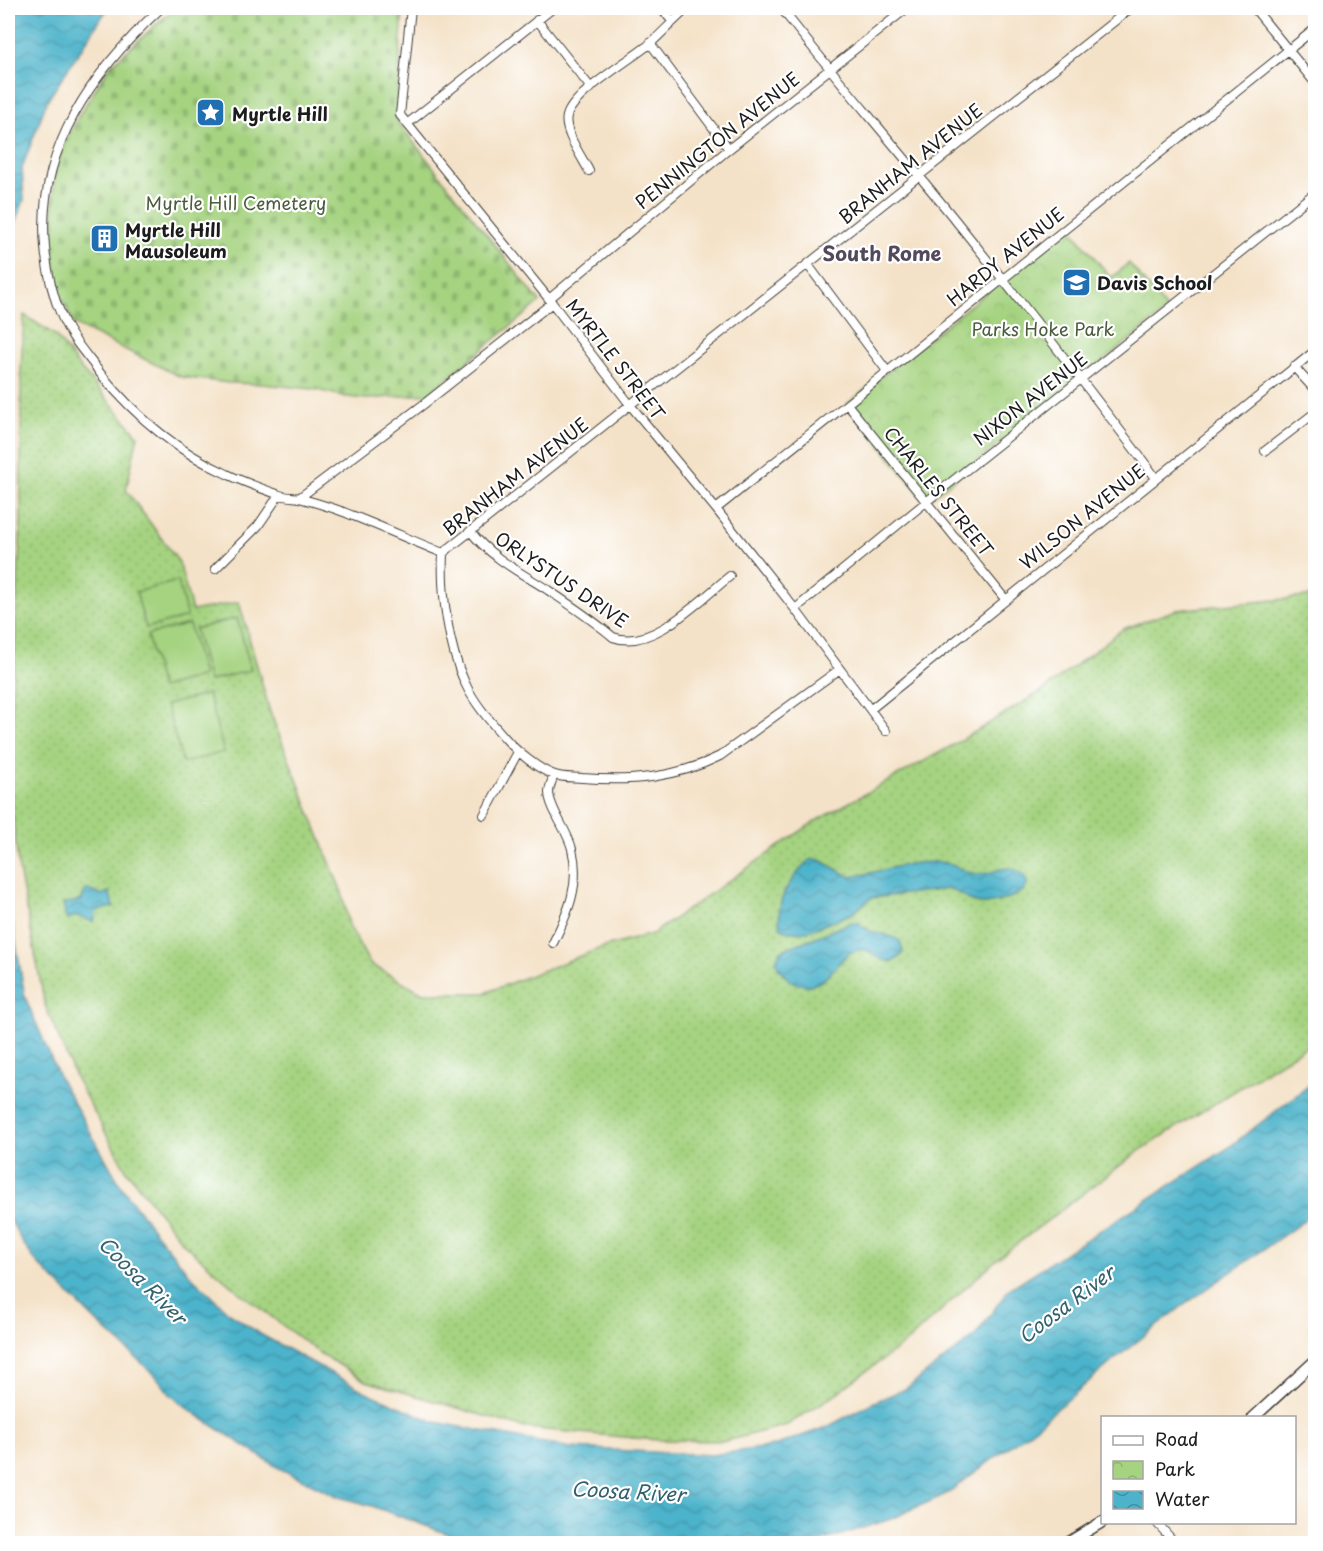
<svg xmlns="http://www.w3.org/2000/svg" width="1323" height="1551" font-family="'Playpen Sans',sans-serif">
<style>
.grass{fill:url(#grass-dots);stroke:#60784e;stroke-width:1.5}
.cemetery{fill:url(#cemetery-stones);stroke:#60784e;stroke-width:1.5}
.park{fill:url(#park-crowns);stroke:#60784e;stroke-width:1.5}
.pitch{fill:#a5d380;stroke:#60784e;stroke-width:1.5}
.water{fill:url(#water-waves);stroke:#346874;stroke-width:1.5}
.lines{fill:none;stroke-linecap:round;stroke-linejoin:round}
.minor-casing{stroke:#3c3a36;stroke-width:10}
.tertiary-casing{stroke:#3c3a36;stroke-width:13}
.minor{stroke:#fff;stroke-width:8}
.tertiary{stroke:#fff;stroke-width:10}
.labels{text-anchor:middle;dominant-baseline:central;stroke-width:4.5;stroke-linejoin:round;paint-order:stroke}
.poi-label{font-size:18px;font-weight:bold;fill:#1c1c1c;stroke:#fff;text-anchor:start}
.street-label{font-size:18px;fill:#1c1c1c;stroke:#fff}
.park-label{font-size:18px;fill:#4c5c3f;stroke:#fff}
.neighbourhood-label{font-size:20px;font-weight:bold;fill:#52495c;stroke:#fff}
.water-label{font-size:20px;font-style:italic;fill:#32606b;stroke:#fff}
</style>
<defs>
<pattern id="grass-dots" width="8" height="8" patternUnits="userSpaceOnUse" patternTransform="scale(1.5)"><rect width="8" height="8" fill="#a5d380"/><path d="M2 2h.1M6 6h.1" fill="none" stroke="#8db56e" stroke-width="1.8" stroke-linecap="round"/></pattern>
<pattern id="cemetery-stones" width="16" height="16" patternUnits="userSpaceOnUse" patternTransform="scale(1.5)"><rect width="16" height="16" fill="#a5d380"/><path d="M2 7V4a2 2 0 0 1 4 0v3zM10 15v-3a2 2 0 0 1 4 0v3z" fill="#8db56e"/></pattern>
<pattern id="park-crowns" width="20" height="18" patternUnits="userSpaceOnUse" patternTransform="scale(1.5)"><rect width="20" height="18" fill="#a5d380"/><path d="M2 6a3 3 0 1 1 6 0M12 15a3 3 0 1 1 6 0" fill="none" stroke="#8db56e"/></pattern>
<pattern id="water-waves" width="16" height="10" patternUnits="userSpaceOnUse" patternTransform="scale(1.5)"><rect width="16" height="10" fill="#4cb3cb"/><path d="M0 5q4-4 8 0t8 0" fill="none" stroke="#3e91a4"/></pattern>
</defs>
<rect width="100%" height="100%" fill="#fff"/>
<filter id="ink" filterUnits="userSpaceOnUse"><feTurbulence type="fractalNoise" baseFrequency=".0167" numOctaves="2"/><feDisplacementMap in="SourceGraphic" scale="12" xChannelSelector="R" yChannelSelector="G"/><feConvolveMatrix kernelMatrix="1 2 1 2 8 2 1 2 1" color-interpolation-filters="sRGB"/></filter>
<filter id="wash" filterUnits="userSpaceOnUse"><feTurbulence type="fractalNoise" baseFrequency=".008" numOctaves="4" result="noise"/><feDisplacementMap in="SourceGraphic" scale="24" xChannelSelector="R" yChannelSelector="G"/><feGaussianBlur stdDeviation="1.35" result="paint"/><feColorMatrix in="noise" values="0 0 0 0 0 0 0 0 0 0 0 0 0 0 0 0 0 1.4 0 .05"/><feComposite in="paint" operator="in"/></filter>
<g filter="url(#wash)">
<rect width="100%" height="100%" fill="#f4e2c8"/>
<path class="grass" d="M24 315 55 335 81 369 138 435 126 490 179 562 192 611 239 602 270 712 342 893 349 925 370 964 423 993H485L601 948 652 934 814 822 955 744 1045 689 1123 629 1176 610 1315 596V1041L1142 1149 997 1259 908 1341 830 1398 787 1425 726 1441 657 1440 525 1428 366 1381 319 1353 239 1292 184 1244 126 1170 76 1079 45 1005 18 865 8 769 21 521V370Z"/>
<path class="cemetery" d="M175 8H403L396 120 540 302 428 394 368 399 347 397 313 389 262 384 229 383 181 377 75 325 60 296 53 255V198L55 172 65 142 81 112 110 66Z"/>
<path class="park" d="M1069 226 1111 278 1129 263 1167 310 926 502 847 404Z"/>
<path class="pitch" d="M178 581 187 617 146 628 136 592Z
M237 618 251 670 209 681 195 629Z
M189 624 203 676 161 688 147 635Z
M208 694 224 752 183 763 166 705Z"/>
<path class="water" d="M15 8H108L47 101 22 168 24 200 8 244 10 387 8 478V19Z
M814 859 820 860 851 877C881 872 915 858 946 863 958 866 968 875 980 874 997 873 1008 861 1023 875 1042 892 992 905 981 904 967 902 960 891 948 889L871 898 853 913 808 931 789 932 780 927C777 903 784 888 800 870 805 864 806 861 814 859Z
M85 889 101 895 109 892 114 907 96 911 94 922 77 916 66 919 63 904 82 900Z
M8 896 25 997 60 1079 121 1186 155 1232 191 1276 227 1311 260 1334 364 1391 435 1422 571 1448 712 1455 774 1446 829 1426 872 1403 905 1389 974 1337 1009 1289 1225 1150 1315 1081V1213L1180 1308 1120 1355 1037 1426 946 1494 891 1519 812 1544 472 1543 369 1505 339 1497 277 1467 201 1418 171 1395 155 1375 99 1324 38 1264 22 1242 8 1215Z
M853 922H858C869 936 887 932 900 941L903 952C893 969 879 959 867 950 839 945 834 985 808 985 801 985 795 984 790 980 784 976 778 968 776 961L780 952 785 949Z"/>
</g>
<g filter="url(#ink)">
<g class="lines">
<defs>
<path id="minor" d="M161 8C93 71 36 149 45 247 47 271 52 295 62 317 70 337 87 355 100 373 135 416 176 451 227 474 243 482 260 488 277 494 284 497 292 497 299 498 317 503 335 508 351 515 382 527 413 541 443 553
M411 8 400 115 549 299 631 406 716 509 795 609 886 731
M661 8 672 21
M781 8C826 66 873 120 920 177 1001 275 1079 376 1156 478
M1254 8 1316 84
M537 20 591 88
M650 43 729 149
M407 124 553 8
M589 171C582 157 563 131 567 116 573 93 632 59 651 43 664 31 675 19 688 8
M808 265 887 371
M549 299 729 149 907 8
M1294 367 1316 391
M847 404 1005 599
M1265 451 1316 412
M299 498 424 404 552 303
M716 509 1316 28
M470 531C493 559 518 571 548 590 570 605 593 620 613 637 652 652 701 599 730 576
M443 553 1131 8
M443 553C441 593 448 646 465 683 474 703 490 721 505 738 515 750 540 771 555 775 563 778 574 777 582 778 631 782 676 778 720 756L840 669
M215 569 258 526 279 495
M795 609 926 502 1316 192
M871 709 1316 350
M484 815 518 752
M553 943C568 913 581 884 572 849 568 831 550 810 549 793 549 787 552 781 554 775
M1156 1522 1176 1544"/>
<path id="tertiary" d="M1253 1418 1316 1360
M1066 1544 1102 1522"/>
</defs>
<use href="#minor" class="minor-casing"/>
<use href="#tertiary" class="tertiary-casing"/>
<use href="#minor" class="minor"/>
<use href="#tertiary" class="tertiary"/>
</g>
</g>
<defs>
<symbol id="sight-square" viewBox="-11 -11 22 22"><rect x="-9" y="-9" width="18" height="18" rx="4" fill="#1f6fb2" stroke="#fff"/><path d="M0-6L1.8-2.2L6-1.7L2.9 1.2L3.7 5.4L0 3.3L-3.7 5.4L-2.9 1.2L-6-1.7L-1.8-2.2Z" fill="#fff"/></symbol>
<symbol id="building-square" viewBox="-11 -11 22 22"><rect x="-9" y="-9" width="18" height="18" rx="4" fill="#1f6fb2" stroke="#fff"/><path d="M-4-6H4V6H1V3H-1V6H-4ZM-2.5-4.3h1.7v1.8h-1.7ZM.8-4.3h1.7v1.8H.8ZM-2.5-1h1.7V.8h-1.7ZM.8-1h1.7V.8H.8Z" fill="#fff"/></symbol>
<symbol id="school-square" viewBox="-11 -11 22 22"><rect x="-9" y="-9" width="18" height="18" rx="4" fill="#1f6fb2" stroke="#fff"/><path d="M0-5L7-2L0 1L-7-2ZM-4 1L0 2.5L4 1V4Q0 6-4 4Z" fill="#fff"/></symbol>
</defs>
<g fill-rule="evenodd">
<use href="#sight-square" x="194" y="96" width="33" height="33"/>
<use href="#building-square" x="88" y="222" width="33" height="33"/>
<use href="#school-square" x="1060" y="266" width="33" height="33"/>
</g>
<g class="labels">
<g class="poi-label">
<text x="232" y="113">Myrtle Hill</text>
<text x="125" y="229">Myrtle Hill<tspan x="125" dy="21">Mausoleum</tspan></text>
<text x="1097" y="282">Davis School</text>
</g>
<g class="street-label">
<text transform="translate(717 140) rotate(-39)">PENNINGTON AVENUE</text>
<text transform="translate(910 163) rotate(-39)">BRANHAM AVENUE</text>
<text transform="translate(1005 256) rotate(-39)">HARDY AVENUE</text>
<text transform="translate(616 359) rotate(52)">MYRTLE STREET</text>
<text transform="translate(1030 398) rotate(-38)">NIXON AVENUE</text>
<text transform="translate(515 476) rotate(-38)">BRANHAM AVENUE</text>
<text transform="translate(939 491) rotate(51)">CHARLES STREET</text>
<text transform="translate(1082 516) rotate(-39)">WILSON AVENUE</text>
<text transform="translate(562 579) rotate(34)">ORLYSTUS DRIVE</text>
</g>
<g class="park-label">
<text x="236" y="202">Myrtle Hill Cemetery</text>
<text x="1043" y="328">Parks Hoke Park</text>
</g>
<g class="neighbourhood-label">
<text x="882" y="253">South Rome</text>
</g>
<g class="water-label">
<text transform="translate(143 1280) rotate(45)">Coosa River</text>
<text transform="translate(1066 1304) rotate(-37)">Coosa River</text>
<text transform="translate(628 1491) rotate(3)">Coosa River</text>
</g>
</g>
<rect width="1323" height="1551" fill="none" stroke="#fff" stroke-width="30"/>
<rect x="1101" y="1416" width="195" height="108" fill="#ffffff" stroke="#a4a4a4" stroke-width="1.5"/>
<rect x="1113" y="1436" width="30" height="9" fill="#ffffff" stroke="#a4a4a4" stroke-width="1.5"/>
<text x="1155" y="1446" font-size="18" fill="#1c1c1c">Road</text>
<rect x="1113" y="1461" width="30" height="18" fill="url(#park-crowns)" stroke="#a4a4a4" stroke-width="1.5"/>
<text x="1155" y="1476" font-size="18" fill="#1c1c1c">Park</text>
<rect x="1113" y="1491" width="30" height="18" fill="url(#water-waves)" stroke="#a4a4a4" stroke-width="1.5"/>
<text x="1155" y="1506" font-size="18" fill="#1c1c1c">Water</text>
</svg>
